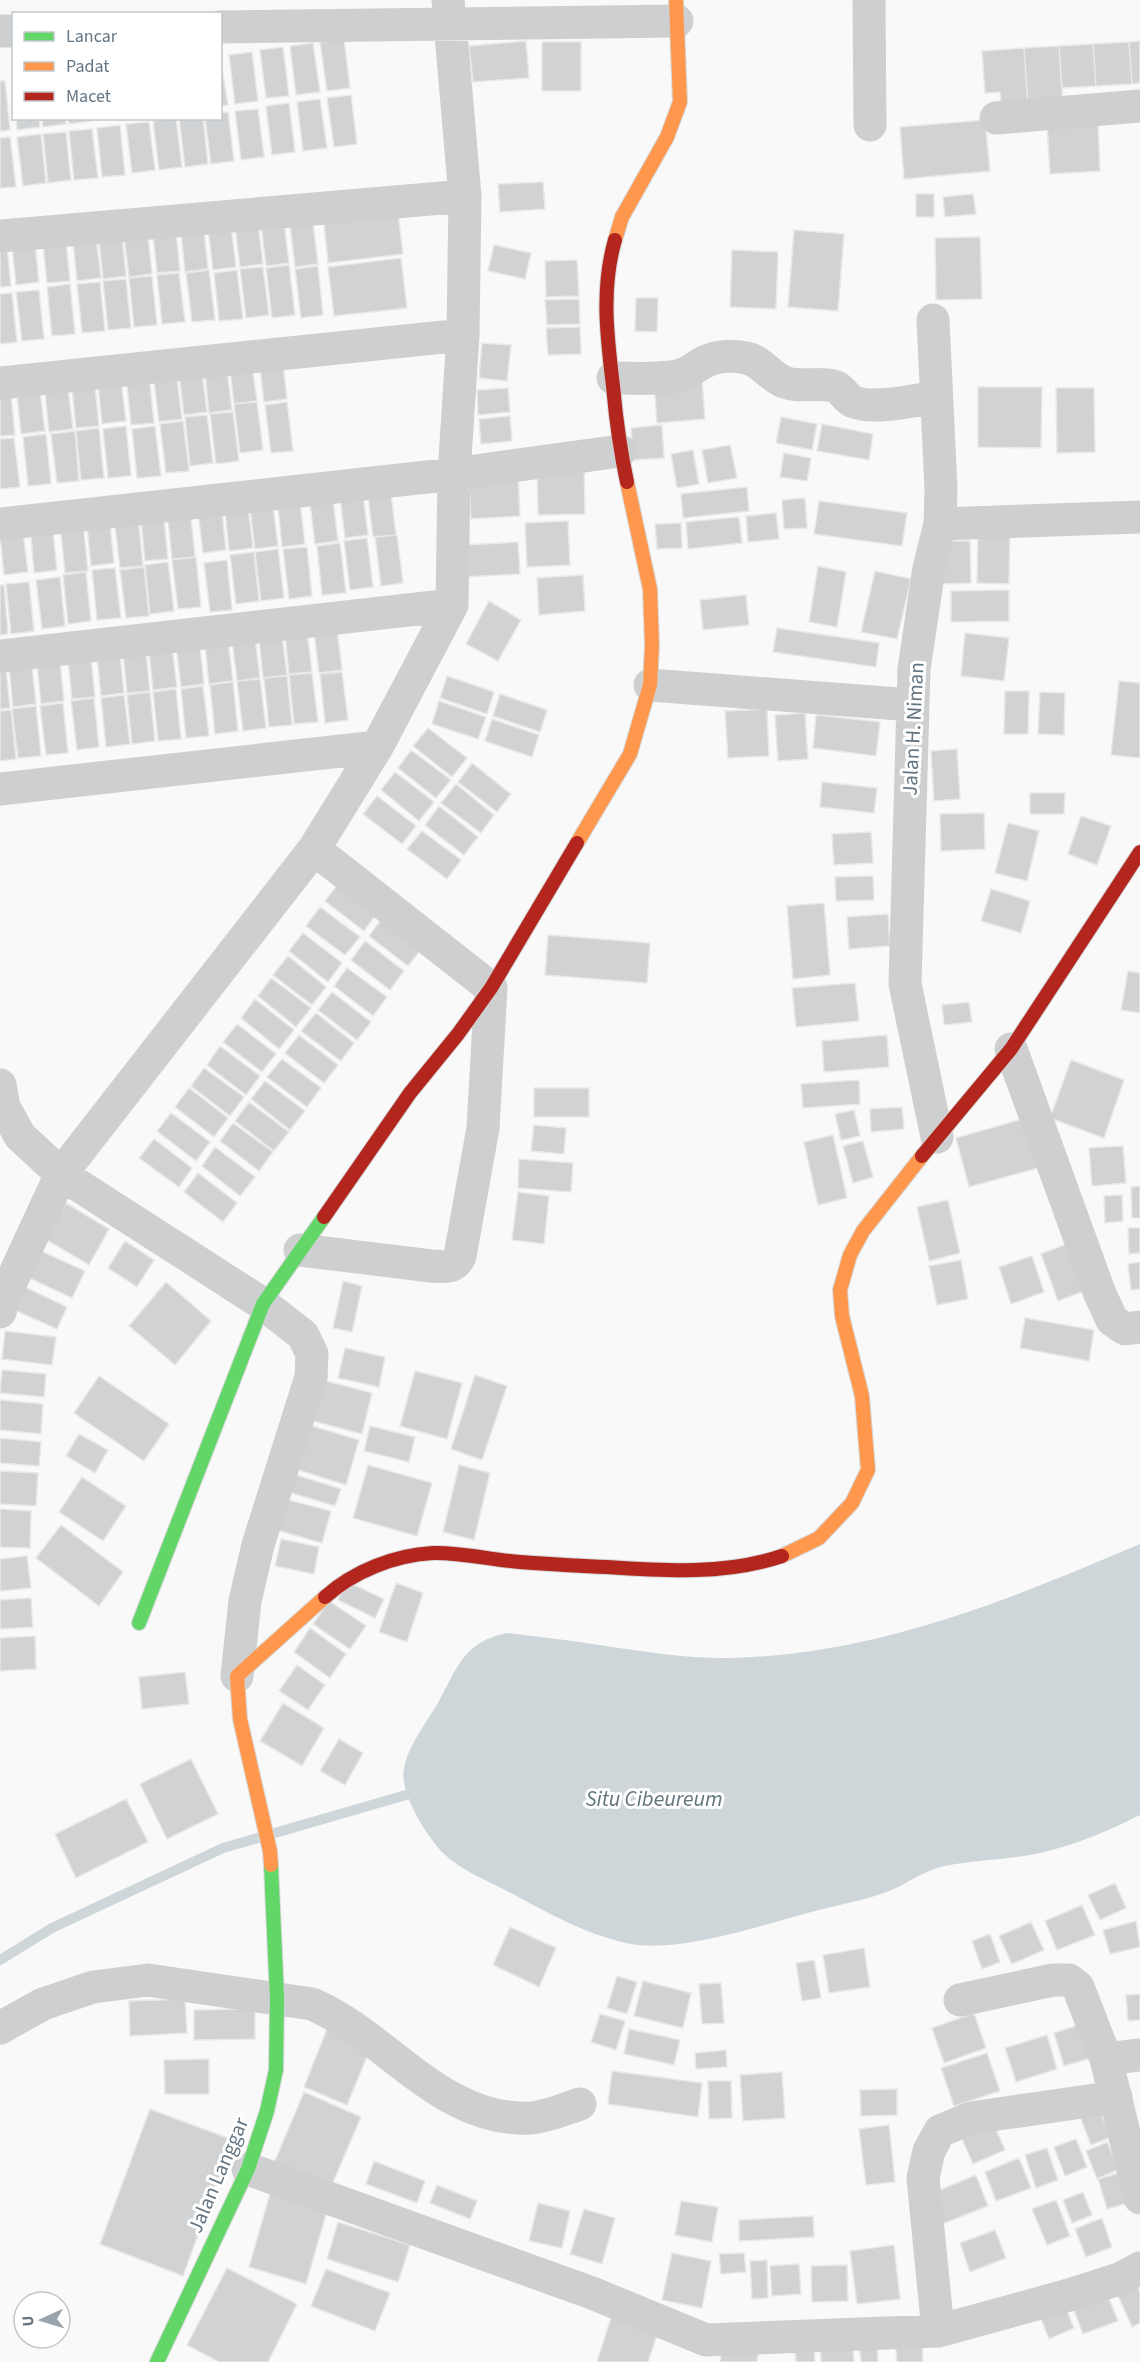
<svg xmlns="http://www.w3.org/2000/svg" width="1140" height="2362" font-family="'Source Sans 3',sans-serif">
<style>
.water{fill:#ced6d9}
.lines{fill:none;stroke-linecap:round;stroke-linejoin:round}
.stream{stroke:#ced6d9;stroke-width:10}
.building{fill:#d0d2d3;stroke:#e8e8e8;stroke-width:1.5}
.fast-casing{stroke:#d5d6d7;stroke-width:16}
.slow-casing{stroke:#d5d6d7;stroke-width:16}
.jam-casing{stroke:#d5d6d7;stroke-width:16}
.street{stroke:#cecfd0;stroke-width:33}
.fast{stroke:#63d668;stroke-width:14}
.slow{stroke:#ff974d;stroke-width:14}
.jam{stroke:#b3261e;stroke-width:14}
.labels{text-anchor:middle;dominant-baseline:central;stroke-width:6;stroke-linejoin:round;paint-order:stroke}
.street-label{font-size:21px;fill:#657683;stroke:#fff}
.water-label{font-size:22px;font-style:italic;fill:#60757c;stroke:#fff}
</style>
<rect width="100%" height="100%" fill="#f9f9f9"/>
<path class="water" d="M1140 1544V1815C1106 1832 1073 1846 1035 1854 1005 1860 975 1860 945 1866 925 1870 911 1881 894 1889 869 1900 841 1904 815 1911 765 1924 676 1955 626 1943 581 1933 545 1911 505 1890 484 1879 461 1870 444 1854 427 1837 399 1793 404 1769 408 1745 427 1722 439 1701 458 1666 464 1642 507 1633 540 1637 573 1641 606 1646 648 1652 689 1659 732 1658 877 1654 1009 1600 1140 1544Z"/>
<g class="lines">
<path class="stream" d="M0 1960 52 1928 223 1848 406 1795"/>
</g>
<path class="building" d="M344 39 350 88 327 91 320 42Z
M526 41 529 78 473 82 469 46Z
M1140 41V83L1132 84 1129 42Z
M542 42H581V91H542Z
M1129 42 1132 84 1096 86 1093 44Z
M313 43 320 92 296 95 290 46Z
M1093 44 1096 86 1062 88 1059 46Z
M1059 46 1063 104 1028 106 1024 48Z
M283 47 289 96 266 98 260 50Z
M1024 48 1028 106 1001 108 1000 92 985 93 982 51Z
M252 52 258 101 235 104 229 55Z
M220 56 228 105 220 106Z
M0 81H5L10 130 0 131Z
M351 95 357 144 334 147 327 98Z
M320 99 327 148 303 151 297 102Z
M289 103 295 152 272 155 266 106Z
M258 109 264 157 241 160 235 111Z
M228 112 234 161 211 164 205 118H220V113Z
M16 118H39L40 127 17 130Z
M42 118H65L66 124 43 127Z
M68 118H92V121L69 124Z
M176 118 182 167 159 170 153 121Z
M179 118H203L208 164 185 167Z
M985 120 990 171 904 179 900 127Z
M1098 121 1100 171 1050 174 1047 124Z
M149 122 155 170 132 173 126 124Z
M120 125 125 175 102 177 97 128Z
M92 129 98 178 74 180 69 131Z
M66 132 71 180 48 183 43 134Z
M41 134 46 183 23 186 17 137Z
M10 137 16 187 0 188V138Z
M543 182 545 209 500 212 498 184Z
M916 194H934V217H916Z
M973 194 976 214 945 217 943 197Z
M397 205 403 254 328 263 323 214Z
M283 214 289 263 266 266 260 216Z
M257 215 263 264 240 267 234 218Z
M312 215 318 264 295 267 289 217Z
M230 217 236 267 213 270 207 220Z
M203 220 208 269 185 272 180 223Z
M175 221 180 271 157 273 152 224Z
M147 226 152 274 129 277 123 228Z
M121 227 126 276 103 279 98 230Z
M95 229 101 278 77 281 72 231Z
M794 230 844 234 838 311 788 307Z
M65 231 70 281 47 283 42 234Z
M34 234 39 282 16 285 11 236Z
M0 237H6L11 286 0 287Z
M980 237 982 299 936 300 935 238Z
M494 245 531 253 525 279 488 271Z
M732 250 778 252 776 309 730 307Z
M401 258 407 308 334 316 328 267Z
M577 260 579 296 546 297 545 261Z
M289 265 295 315 272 318 266 268Z
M318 266 323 315 301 318 295 269Z
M263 267 269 315 246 318 240 269Z
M209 270 215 320 192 322 186 273Z
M237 270 243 319 219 321 214 273Z
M179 273 185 322 162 324 157 275Z
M152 276 157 325 134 327 129 278Z
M126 279 131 328 108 330 103 281Z
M100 282 105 331 82 333 77 284Z
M70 284 75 334 52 336 47 287Z
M39 290 44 339 22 341 16 292Z
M12 293 17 342 0 344V294Z
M636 298H658L657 332 635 331Z
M579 299 580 324 547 325 545 300Z
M580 327 581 354 548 355 546 328Z
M482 343 511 345 507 381 479 378Z
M282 354 287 399 264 402 259 359Z
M251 359 257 401 234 404 229 360Z
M226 361 232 410 209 413 204 363Z
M201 363 207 412 184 415 178 366Z
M176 370 182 419 159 422 153 373Z
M120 372 126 421 102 424 97 374Z
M149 373 154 423 131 425 126 376Z
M94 376 99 426 76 428 71 379Z
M702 379 705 419 657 423 654 383Z
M67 380 73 429 49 432 44 382Z
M39 383 45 431 21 434 16 385Z
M10 385 15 435 0 436V386Z
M978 387H1042L1041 448 978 447Z
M508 388 510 412 478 415 477 390Z
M1056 388H1094L1095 452 1057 453Z
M257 402 263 450 240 453 234 404Z
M287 402 293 451 271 453 265 405Z
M233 412 239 461 216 464 210 414Z
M207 415 213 463 190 466 185 417Z
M510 416 512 441 481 444 479 419Z
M781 417 817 424 812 450 776 443Z
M183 421 189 471 166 473 160 424Z
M822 424 873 434 869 460 817 451Z
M662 425 664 458 633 460 631 428Z
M126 426 131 476 108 478 103 429Z
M155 426 161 476 137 478 132 429Z
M99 428 104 478 81 480 76 431Z
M75 431 79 481 57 483 51 434Z
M46 434 51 484 28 486 23 437Z
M14 438 20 487 0 489V439Z
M730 445 737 478 708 483 702 450Z
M693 450 699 484 677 488 671 454Z
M784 453 811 458 807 481 780 477Z
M584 462 585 514 538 515 537 464Z
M518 473 520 516 471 519 469 476Z
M362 486 368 535 345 538 339 489Z
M390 486 396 535 373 537 367 488Z
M747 487 749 511 683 518 681 494Z
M332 492 338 541 315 544 309 495Z
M299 495 305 544 282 547 277 497Z
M272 497 278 546 255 549 249 499Z
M805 498 807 528 784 529 782 500Z
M247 499 253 548 229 551 224 501Z
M221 501 226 550 203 553 197 504Z
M819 501 907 513 902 546 814 534Z
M190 508 195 557 172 559 167 510Z
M163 510 168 559 145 561 140 512Z
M776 513 779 539 748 542 746 516Z
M109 514 114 563 91 566 86 516Z
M138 516 143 566 120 568 114 518Z
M739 517 742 543 688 549 686 522Z
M52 521 57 570 34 573 30 524Z
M568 521 570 565 527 567 525 523Z
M83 522 88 571 65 573 60 524Z
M681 523 682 548 657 549 655 524Z
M22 524 28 572 4 575 0 535Z
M978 527H1010L1009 584 977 583Z
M397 535 403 583 381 586 375 537Z
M367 538 373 587 350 590 344 541Z
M941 541H970L971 583 941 584Z
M518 542 520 574 466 577 465 545Z
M340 543 346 593 322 595 317 546Z
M307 547 312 596 289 599 283 549Z
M278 549 284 598 261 601 255 552Z
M254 552 259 601 236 604 230 555Z
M196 557 201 607 178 609 172 560Z
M227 560 232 610 210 612 204 563Z
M168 562 174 611 150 614 145 565Z
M818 566 846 572 837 627 809 622Z
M144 567 149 616 126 618 120 570Z
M115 568 121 618 97 620 92 570Z
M875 571 911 579 897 639 861 632Z
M86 572 91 621 68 624 63 575Z
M583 575 585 611 539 615 537 578Z
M60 577 65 626 42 629 36 580Z
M29 582 34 631 11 634 6 584Z
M0 585H4L8 634 0 635Z
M1009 590V621L951 622V591Z
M746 595 749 625 703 630 700 600Z
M489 601 521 620 498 661 466 644Z
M336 620 342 670 319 673 313 623Z
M306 623 312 672 289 674 284 625Z
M281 626 287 675 263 678 258 628Z
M777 628 879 643 876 667 773 652Z
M254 629 260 678 237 681 231 631Z
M227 632 233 681 209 684 204 635Z
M965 633 1009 638 1004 681 961 676Z
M199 635 204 684 181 687 175 638Z
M171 639 177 687 153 690 148 641Z
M145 642 150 691 127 693 122 644Z
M119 645 124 693 101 696 96 647Z
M90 647 95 697 72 699 67 650Z
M59 652 64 701 41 704 36 654Z
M31 656 36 704 13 707 8 658Z
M0 659H5L10 708 0 709Z
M342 672 348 720 325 723 320 674Z
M312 673 318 722 294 724 289 675Z
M287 676 292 725 269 727 264 678Z
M447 676 494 692 487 714 440 698Z
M260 679 266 728 243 731 237 681Z
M1119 681 1140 683V758L1111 755Z
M233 682 238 731 215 734 210 685Z
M203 686 209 736 186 738 181 689Z
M176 689 181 739 158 741 153 692Z
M1005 691H1029L1028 734H1004Z
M150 692 155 741 132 744 127 695Z
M1040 692 1065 693 1064 735 1038 734Z
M500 694 547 710 540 732 493 716Z
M124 695 130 744 106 747 101 698Z
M94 698 99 747 77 750 71 701Z
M439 701 486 717 478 739 432 724Z
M63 703 68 753 46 755 40 706Z
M36 706 41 756 18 758 12 709Z
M767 709 769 756 728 758 725 711Z
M11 710 16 759 0 761V711Z
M805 713 808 759 778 761 775 715Z
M816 715 880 722 876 756 813 748Z
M492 719 539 735 532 757 485 741Z
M428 728 467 758 452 777 413 746Z
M957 749 960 799 934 801 931 751Z
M411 750 451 780 436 798 398 768Z
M472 763 511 794 497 812 458 782Z
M395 772 434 802 419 821 381 790Z
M822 782 877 788 874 813 820 807Z
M456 784 494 815 481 833 441 803Z
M1030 793H1065L1064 814H1030Z
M377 796 416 826 402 844 363 814Z
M439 806 478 837 464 855 425 825Z
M984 813 985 849 941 851 940 814Z
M1081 816 1111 826 1097 865 1068 854Z
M1008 823 1039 831 1027 881 995 873Z
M422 831 461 860 447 879 407 849Z
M871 832 873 863 834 865 832 834Z
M873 876 874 900 836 901 835 877Z
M339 883 378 912 364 931 325 901Z
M991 889 1030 901 1021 933 981 921Z
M824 903 830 975 793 979 787 906Z
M320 907 360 937 345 955 306 926Z
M888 914 890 946 849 949 847 917Z
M383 917 423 947 408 966 369 936Z
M303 933 342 963 328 982 289 951Z
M548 935 650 943 647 983 545 975Z
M365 941 404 971 390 990 351 960Z
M288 956 326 987 312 1005 273 975Z
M347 968 387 997 373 1016 334 986Z
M1128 971 1140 973V1013L1121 1010Z
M271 978 311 1008 296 1027 258 996Z
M855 983 859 1021 796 1027 792 988Z
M332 992 371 1022 357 1040 318 1010Z
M255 999 294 1030 279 1049 241 1018Z
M969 1002 972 1022 944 1025 942 1005Z
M316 1013 354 1043 341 1061 301 1031Z
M237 1024 276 1054 262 1072 223 1042Z
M299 1035 338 1065 324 1083 285 1053Z
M887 1035 889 1067 824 1072 822 1041Z
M220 1046 260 1076 246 1095 207 1065Z
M282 1059 321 1088 307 1107 267 1077Z
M1071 1060 1124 1080 1104 1138 1050 1118Z
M204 1068 244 1097 230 1116 191 1086Z
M859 1080 860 1104 803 1108 801 1084Z
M265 1081 305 1111 290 1130 251 1099Z
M189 1088 228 1118 214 1137 175 1107Z
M534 1088H589V1117H534Z
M249 1102 289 1132 274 1151 235 1121Z
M902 1107 904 1129 871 1132 870 1109Z
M854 1110 860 1136 841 1140 835 1114Z
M171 1113 210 1142 196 1161 157 1131Z
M1029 1117 1042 1167 969 1187 956 1138Z
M233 1123 273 1152 259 1171 220 1141Z
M534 1125 566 1128 564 1154 531 1151Z
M833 1135 847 1198 818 1205 804 1142Z
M154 1139 192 1168 179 1187 139 1158Z
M863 1141 873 1177 853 1183 843 1146Z
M1123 1146 1126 1183 1092 1186 1089 1148Z
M215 1147 255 1177 240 1196 202 1166Z
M519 1159 573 1163 571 1192 518 1188Z
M198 1173 237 1203 223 1222 184 1192Z
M1140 1186V1218H1132L1131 1187Z
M518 1192 549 1196 544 1244 512 1240Z
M1122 1195 1123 1221 1105 1223 1104 1196Z
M948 1200 960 1253 929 1261 917 1207Z
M66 1203 109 1229 89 1265 45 1239Z
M1128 1228H1140V1253L1129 1254Z
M125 1241 154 1260 137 1287 108 1268Z
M1074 1241 1092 1288 1058 1301 1041 1254Z
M39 1250 85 1271 72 1298 27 1277Z
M1032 1256 1044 1292 1011 1304 999 1267Z
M961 1260 968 1299 937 1305 929 1266Z
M1140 1262V1289L1131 1290 1128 1264Z
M343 1281 362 1286 352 1332 333 1328Z
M166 1282 211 1321 175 1365 129 1326Z
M23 1286 67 1307 57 1329 12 1309Z
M1025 1318 1094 1330 1089 1361 1020 1348Z
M5 1331 56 1337 52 1365 2 1359Z
M345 1348 385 1357 379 1387 338 1378Z
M2 1370 46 1374 44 1397 0 1393Z
M415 1371 462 1383 447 1439 400 1426Z
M475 1375 507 1386 482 1460 451 1449Z
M99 1376 169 1424 144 1461 74 1413Z
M319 1379 372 1393 362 1434 309 1420Z
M0 1400 43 1404 41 1434 0 1430Z
M306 1424 359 1440 346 1485 292 1468Z
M370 1426 415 1437 409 1462 364 1451Z
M79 1434 108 1450 95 1473 66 1456Z
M0 1438 41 1442 39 1466 0 1463Z
M368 1465 432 1483 417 1536 353 1518Z
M459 1465 490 1473 474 1540 443 1532Z
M0 1471 38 1473 36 1506 0 1504Z
M290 1473 341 1489 335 1506 285 1491Z
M82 1477 126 1506 103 1541 59 1512Z
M281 1498 331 1511 322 1543 273 1529Z
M0 1509 31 1511 30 1548 0 1547Z
M61 1525 123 1572 99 1606 36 1558Z
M281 1539 319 1547 314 1574 275 1566Z
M27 1556 31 1588 0 1591V1559Z
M346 1581 384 1599 375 1618 338 1600Z
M396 1583 423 1593 407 1642 379 1632Z
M31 1598 33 1627 0 1629V1600Z
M329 1601 366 1626 350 1649 313 1624Z
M310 1628 346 1654 330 1678 294 1652Z
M35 1636 36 1669 0 1671V1638Z
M297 1665 325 1685 308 1710 279 1691Z
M185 1672 189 1704 142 1709 139 1677Z
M283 1703 324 1728 302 1766 260 1741Z
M339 1739 363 1753 345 1785 320 1771Z
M191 1759 218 1814 167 1839 140 1784Z
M126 1799 148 1842 76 1878 55 1834Z
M1115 1883 1126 1908 1100 1920 1088 1895Z
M1082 1905 1095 1935 1057 1950 1045 1921Z
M1136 1921 1140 1947 1110 1954 1103 1930Z
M1031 1922 1044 1950 1012 1964 999 1936Z
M510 1927 556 1948 539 1987 493 1965Z
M990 1934 1000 1962 982 1969 972 1941Z
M864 1948 870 1987 829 1993 823 1955Z
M814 1960 821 1998 802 2001 796 1963Z
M617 1976 637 1982 627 2014 607 2008Z
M643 1981 691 1993 683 2028 634 2016Z
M721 1983 724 2023 702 2024 699 1984Z
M1140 1994V2020L1128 2021 1126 1995Z
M185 1999 187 2033 130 2036 129 2001Z
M255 2009V2039L194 2040V2010Z
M974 2013 986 2048 944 2063 932 2028Z
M600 2014 625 2021 616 2050 591 2042Z
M329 2024 373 2042 347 2105 304 2087Z
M1081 2024 1091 2058 1064 2066 1054 2033Z
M629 2029 680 2040 674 2065 624 2054Z
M1047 2035 1057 2069 1016 2082 1005 2048Z
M726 2050 727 2067 696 2069 695 2053Z
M987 2053 1000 2091 954 2106 941 2068Z
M209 2059V2094H165L164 2060Z
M612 2071 702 2083 698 2117 608 2104Z
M782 2072 785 2118 743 2121 740 2075Z
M708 2081H731L732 2118 709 2119Z
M897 2089V2115L861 2116 860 2090Z
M304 2092 361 2117 328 2194 271 2170Z
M1098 2107 1111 2137 1091 2145 1079 2114Z
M150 2109 233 2140 183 2276 100 2244Z
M889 2125 895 2182 866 2185 859 2129Z
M994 2125 1005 2150 973 2164 962 2139Z
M1076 2139 1087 2167 1065 2176 1054 2147Z
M1107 2142 1119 2169 1097 2179 1086 2151Z
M1047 2148 1058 2180 1036 2188 1025 2155Z
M1019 2158 1031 2188 996 2201 985 2172Z
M374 2161 425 2181 417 2203 366 2184Z
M1119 2173 1128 2203 1107 2209 1098 2179Z
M976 2175 988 2206 942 2224 930 2194Z
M437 2185 477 2201 470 2219 430 2203Z
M272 2187 329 2204 306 2284 249 2267Z
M1083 2192 1092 2215 1072 2223 1063 2200Z
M1056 2200 1070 2236 1047 2245 1032 2209Z
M681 2201 718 2207 712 2242 675 2235Z
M538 2203 570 2211 562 2248 529 2241Z
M584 2209 615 2218 602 2264 570 2254Z
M813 2216 814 2237 739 2241V2220Z
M1102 2218 1112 2247 1086 2257 1075 2229Z
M338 2222 410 2245 398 2282 327 2259Z
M995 2230 1006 2258 970 2272 960 2243Z
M894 2245 900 2299 857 2304 850 2251Z
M672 2253 711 2261 702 2308 662 2300Z
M744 2253 746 2272 721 2274 719 2254Z
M767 2260 768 2298 752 2299 750 2261Z
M799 2264 801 2294 772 2296 770 2266Z
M847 2265 848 2301 812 2302 811 2266Z
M227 2268 297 2304 268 2362H219L187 2345Z
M326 2269 390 2293 375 2331 311 2306Z
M1134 2278 1140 2292V2323L1132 2327 1114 2287Z
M1107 2294 1118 2321 1083 2334 1073 2308Z
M1062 2299 1074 2328 1049 2339 1037 2309Z
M612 2314 659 2329 648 2362H597Z
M852 2337 854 2362H821L820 2338Z
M877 2339 878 2362H861L859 2341Z
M814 2341 815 2362H796L794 2342Z
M723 2342 759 2347 757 2362H720Z
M922 2342 923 2362H897L895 2343Z"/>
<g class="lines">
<defs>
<path id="fast" d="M139 1623 263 1304 324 1217
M157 2362 248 2169 267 2111 276 2070 277 1998 271 1865"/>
<path id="slow" d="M615 240 622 217 667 137 680 102 676 0
M577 843 630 754 650 685 652 646 650 589 627 482
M782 1556 819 1538 852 1503 868 1470 862 1396 842 1316 840 1290 850 1255 863 1231 922 1156
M271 1865 270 1851 240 1719 237 1676 325 1597"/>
<path id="jam" d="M615 240C601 288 607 337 613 386 616 419 620 450 627 482
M922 1156 1011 1049 1140 852
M324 1217 410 1093 458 1034 491 988 577 843
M325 1597C354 1571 395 1555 433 1553 459 1552 493 1560 520 1562 548 1564 577 1566 606 1567 666 1571 725 1575 782 1556"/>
</defs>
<use href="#fast" class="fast-casing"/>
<use href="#slow" class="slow-casing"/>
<use href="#jam" class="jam-casing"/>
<path class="street" d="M869 0 870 125
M220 27 677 21
M0 31H14
M996 118 1140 106
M0 236 465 196
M933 320 941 489 940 524 929 568 914 669 905 984 937 1137
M613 378C633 378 657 380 677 376 687 374 693 369 701 364 714 356 731 355 746 358 762 361 769 376 784 382 800 388 817 382 833 386 843 388 845 399 854 402 874 410 915 400 936 397
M0 383 463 335
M0 524 454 474 620 451
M940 524 1140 517
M0 656 452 605
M650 685 912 705
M0 789 377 747
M1011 1049 1100 1294 1112 1320 1125 1329 1140 1327
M0 1085 4 1107 20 1136 61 1174 263 1304 303 1335 312 1354 311 1377 258 1545 245 1601 237 1676
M300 1250 431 1266C445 1267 454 1269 460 1256L483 1128 491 988 314 849
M0 1312 4 1297 61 1174 314 849 377 747 452 605 454 474 463 335 465 196 448 0
M960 2000 1053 1980H1069L1078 1987 1106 2059 1140 2198
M0 2028 43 2004 93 1987 148 1980 312 2004C387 2036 442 2123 531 2118 547 2117 565 2109 580 2104
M1106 2059 1140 2055
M248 2169 592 2293 706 2340 938 2331 1069 2295 1119 2279 1140 2268
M938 2331 923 2178 929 2151 940 2131 971 2118 1116 2097"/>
<use href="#fast" class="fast"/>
<use href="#slow" class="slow"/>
<use href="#jam" class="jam"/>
</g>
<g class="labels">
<g class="street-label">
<text transform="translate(913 729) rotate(-87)">Jalan H. Niman</text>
<text transform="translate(218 2175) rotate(-67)">Jalan Langgar</text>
</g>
<g class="water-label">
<text x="654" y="1799">Situ Cibeureum</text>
</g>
</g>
<rect x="12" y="12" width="210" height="108" fill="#ffffff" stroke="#c1c8cd" stroke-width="1.5"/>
<rect x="24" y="32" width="30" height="9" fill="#63d668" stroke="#c1c8cd" stroke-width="1.5"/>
<text x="66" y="42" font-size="18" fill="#657683">Lancar</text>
<rect x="24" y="62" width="30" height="9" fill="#ff974d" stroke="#c1c8cd" stroke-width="1.5"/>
<text x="66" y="72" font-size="18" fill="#657683">Padat</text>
<rect x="24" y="92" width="30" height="9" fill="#b3261e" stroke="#c1c8cd" stroke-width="1.5"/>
<text x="66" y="102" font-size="18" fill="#657683">Macet</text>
<g transform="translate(42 2320) rotate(266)"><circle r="28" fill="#ffffff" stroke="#c1c8cd" stroke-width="1.5"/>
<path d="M0-4.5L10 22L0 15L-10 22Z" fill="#99a4ac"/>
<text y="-9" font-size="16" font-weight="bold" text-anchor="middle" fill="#657683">U</text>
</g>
</svg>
